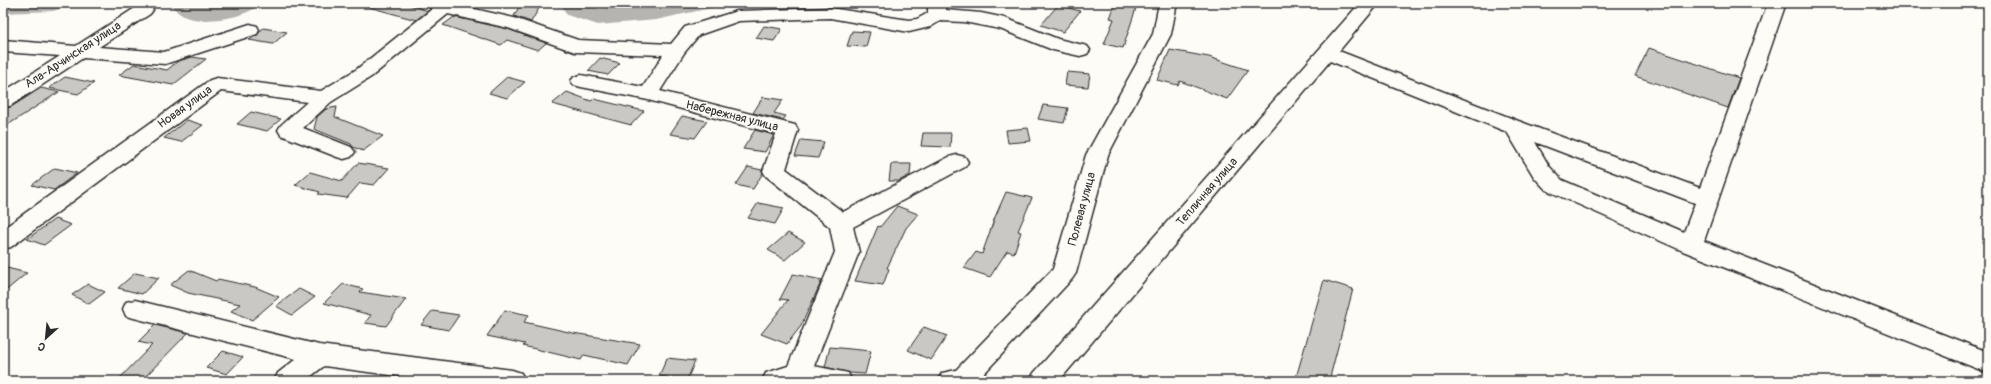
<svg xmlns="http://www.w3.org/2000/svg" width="1991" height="384" font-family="Pangolin,sans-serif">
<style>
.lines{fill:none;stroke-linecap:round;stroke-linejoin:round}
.river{fill:#b5b4b1;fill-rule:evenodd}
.building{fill:#c9c8c4;stroke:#2b2b2b}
.minor-casing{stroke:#2b2b2b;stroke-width:3}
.minor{fill:#fdfcf7;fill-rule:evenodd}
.labels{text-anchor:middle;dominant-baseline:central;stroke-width:3;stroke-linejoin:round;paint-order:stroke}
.street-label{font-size:12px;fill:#2b2b2b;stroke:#fdfcf7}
</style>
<rect width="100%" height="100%" fill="#fdfcf7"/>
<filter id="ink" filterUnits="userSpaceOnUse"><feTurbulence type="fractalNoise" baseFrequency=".025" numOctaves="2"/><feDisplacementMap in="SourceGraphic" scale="8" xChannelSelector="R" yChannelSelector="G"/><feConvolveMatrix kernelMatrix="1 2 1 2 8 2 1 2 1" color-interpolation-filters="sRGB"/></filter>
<g filter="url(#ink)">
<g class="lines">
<path class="river" d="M3 3H66L62 8 53 11 3 13Z
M169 3H260C249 18 206 23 189 18 181 16 174 9 169 3Z
M560 3H586L587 5 600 9 663 3H715L711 8 656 20 598 25 567 15Z"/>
</g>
<path class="building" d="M370 3H404L428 11 416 20 369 7Z
M521 3H542L531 22 514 16Z
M1058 5 1080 11 1063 32 1041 25Z
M1115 5 1136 8 1123 48 1104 44 1114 19 1110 18Z
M454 17 508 29 546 43 538 50 507 40 501 45 443 25Z
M764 26 782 29 774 41 756 38Z
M263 28 287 32 273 44 249 40 257 35Z
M852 31 870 32 866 47 847 46Z
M1649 48 1739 78 1728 108 1635 76Z
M1170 50 1209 57 1248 70 1227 99 1180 81 1178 85 1157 80Z
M192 57 206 59 173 85 119 75 134 64 167 70 178 61Z
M600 58 620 63 608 75 588 71Z
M1067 72 1090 74 1088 87 1065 85Z
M65 77 94 83 78 94 49 88Z
M507 77 525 82 507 98 489 93Z
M41 88 59 92 3 128V108L11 107Z
M567 92 591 101 594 99 644 111 631 125 552 104Z
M763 97 783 100 774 113 786 116 783 120 753 113Z
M1043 105 1068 108 1064 123 1038 119Z
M337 107 335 117 383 136 363 151 353 147 351 144 314 129 317 117 326 109Z
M251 112 281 119 267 131 237 124Z
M682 116 707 121 695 138 670 134Z
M187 120 203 125 181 142 164 138Z
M1028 128 1031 141 1008 143 1006 130Z
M755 130 774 135 765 152 743 149Z
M923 133H951L950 147 921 146Z
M801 140 824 142 818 158 795 156Z
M358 163 389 168 374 185 360 183 347 198 318 194 320 192 295 185 310 172 342 181Z
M891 164H911L910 175 899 181H889Z
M748 167 762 170 763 173 753 189 736 185Z
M55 168 77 173 54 190 32 185Z
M1006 192 1032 198 1018 231 1021 232 1014 253 1007 251 990 277 964 268 976 252 982 254 995 217Z
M758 203 784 208 775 224 748 218Z
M897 206 918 214 906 228 887 268 889 269 883 285 855 281 878 226 880 227Z
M55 219 71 225 44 245 27 239Z
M788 233 805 242 785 260 768 250Z
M3 267 27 273 3 293Z
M189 270 216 281 218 279 255 287 279 297 252 320 231 311 240 304 188 293 170 285Z
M135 273 159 278 142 294 118 288Z
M793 274 822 280 801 326 787 344 761 334 788 300 780 299Z
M1324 280 1353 289 1329 381H1295Z
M88 284 105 292 89 304 72 295Z
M343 284 363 289 360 292 406 299 386 326 365 323 371 315 324 303Z
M299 289 315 297 292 315 276 306Z
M505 310 529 315 524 322 573 333 640 344 628 365 584 355 581 360 523 346 525 344 487 336Z
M432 311 459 315 449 330 421 325Z
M155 325 188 333 141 381H117L152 345 138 342Z
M924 327 947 336 931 360 908 350Z
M830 347 871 351 865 374 850 373 825 367Z
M223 351 243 357 227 374 206 368Z
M667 358 695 361 687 380 659 376Z"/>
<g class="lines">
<defs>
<path id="minor" d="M425 3H448L514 18 578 40 671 44 685 27 737 11 830 8 909 20 917 19 928 13V3H946V10L981 13 1005 18 1058 39 1087 46 1090 50 1087 54 1080 56 1053 50 1000 29 964 22 940 21 930 27 909 32 830 18 739 21 699 35 684 53 660 91 795 125 798 130 786 169 843 212 949 157 957 155 965 157 968 162 965 167 853 227 859 252 814 366 848 373 852 381H762L766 373 788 366 835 252 830 227 766 176 763 171 776 134 648 100 581 87 574 85 571 81 574 77 581 75 643 87 663 55 575 52 508 28 448 14 371 77 331 102 303 128 351 147 355 152 351 157 344 159 337 157 281 135 278 130 281 125 307 102 221 91 11 247 3 249V229L210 80 217 78 321 91 357 69 432 9Z
M1159 3H1177L1171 34 1108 155 1076 273 1072 279 977 381H938L942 373 956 370 1053 269 1086 155 1153 34Z
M1360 3H1379L1339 51 1521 122 1700 188 1768 3H1786L1704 241 1988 352V373L1683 251 1546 190 1534 177 1507 132 1330 61 1059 381H1030L1034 373ZM1535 142 1695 203 1684 232 1562 180 1549 166Z
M144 5 150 6 153 10 150 14 99 47 164 52 250 24 257 26 259 30 257 34 165 64 83 58 10 106 3 107V92L60 56 3 52V40L76 46 138 6Z
M135 300 319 345 512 370 521 373 525 381H434L324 366 305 381H274L278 373 296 359 126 316 123 309 126 302Z"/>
</defs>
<use href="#minor" class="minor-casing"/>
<use href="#minor" class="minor"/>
</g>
</g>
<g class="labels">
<g class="street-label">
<text transform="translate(73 55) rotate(-33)">Ала-Арчинская улица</text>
<text transform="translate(185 107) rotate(-36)">Новая улица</text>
<text transform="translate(732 116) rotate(14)">Набережная улица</text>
<text transform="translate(1207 192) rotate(-49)">Тепличная улица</text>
<text transform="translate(1082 209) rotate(-75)">Полевая улица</text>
</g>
</g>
<rect width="1991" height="384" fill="none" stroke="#fdfcf7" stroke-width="16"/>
<rect x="8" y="8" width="1975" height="368" fill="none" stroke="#2b2b2b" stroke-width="1.5" filter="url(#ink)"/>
<g transform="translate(46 338) rotate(207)" stroke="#fdfcf7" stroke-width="3" paint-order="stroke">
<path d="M0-3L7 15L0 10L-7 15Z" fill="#2b2b2b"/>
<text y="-6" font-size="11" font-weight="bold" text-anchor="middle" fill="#2b2b2b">С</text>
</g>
</svg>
